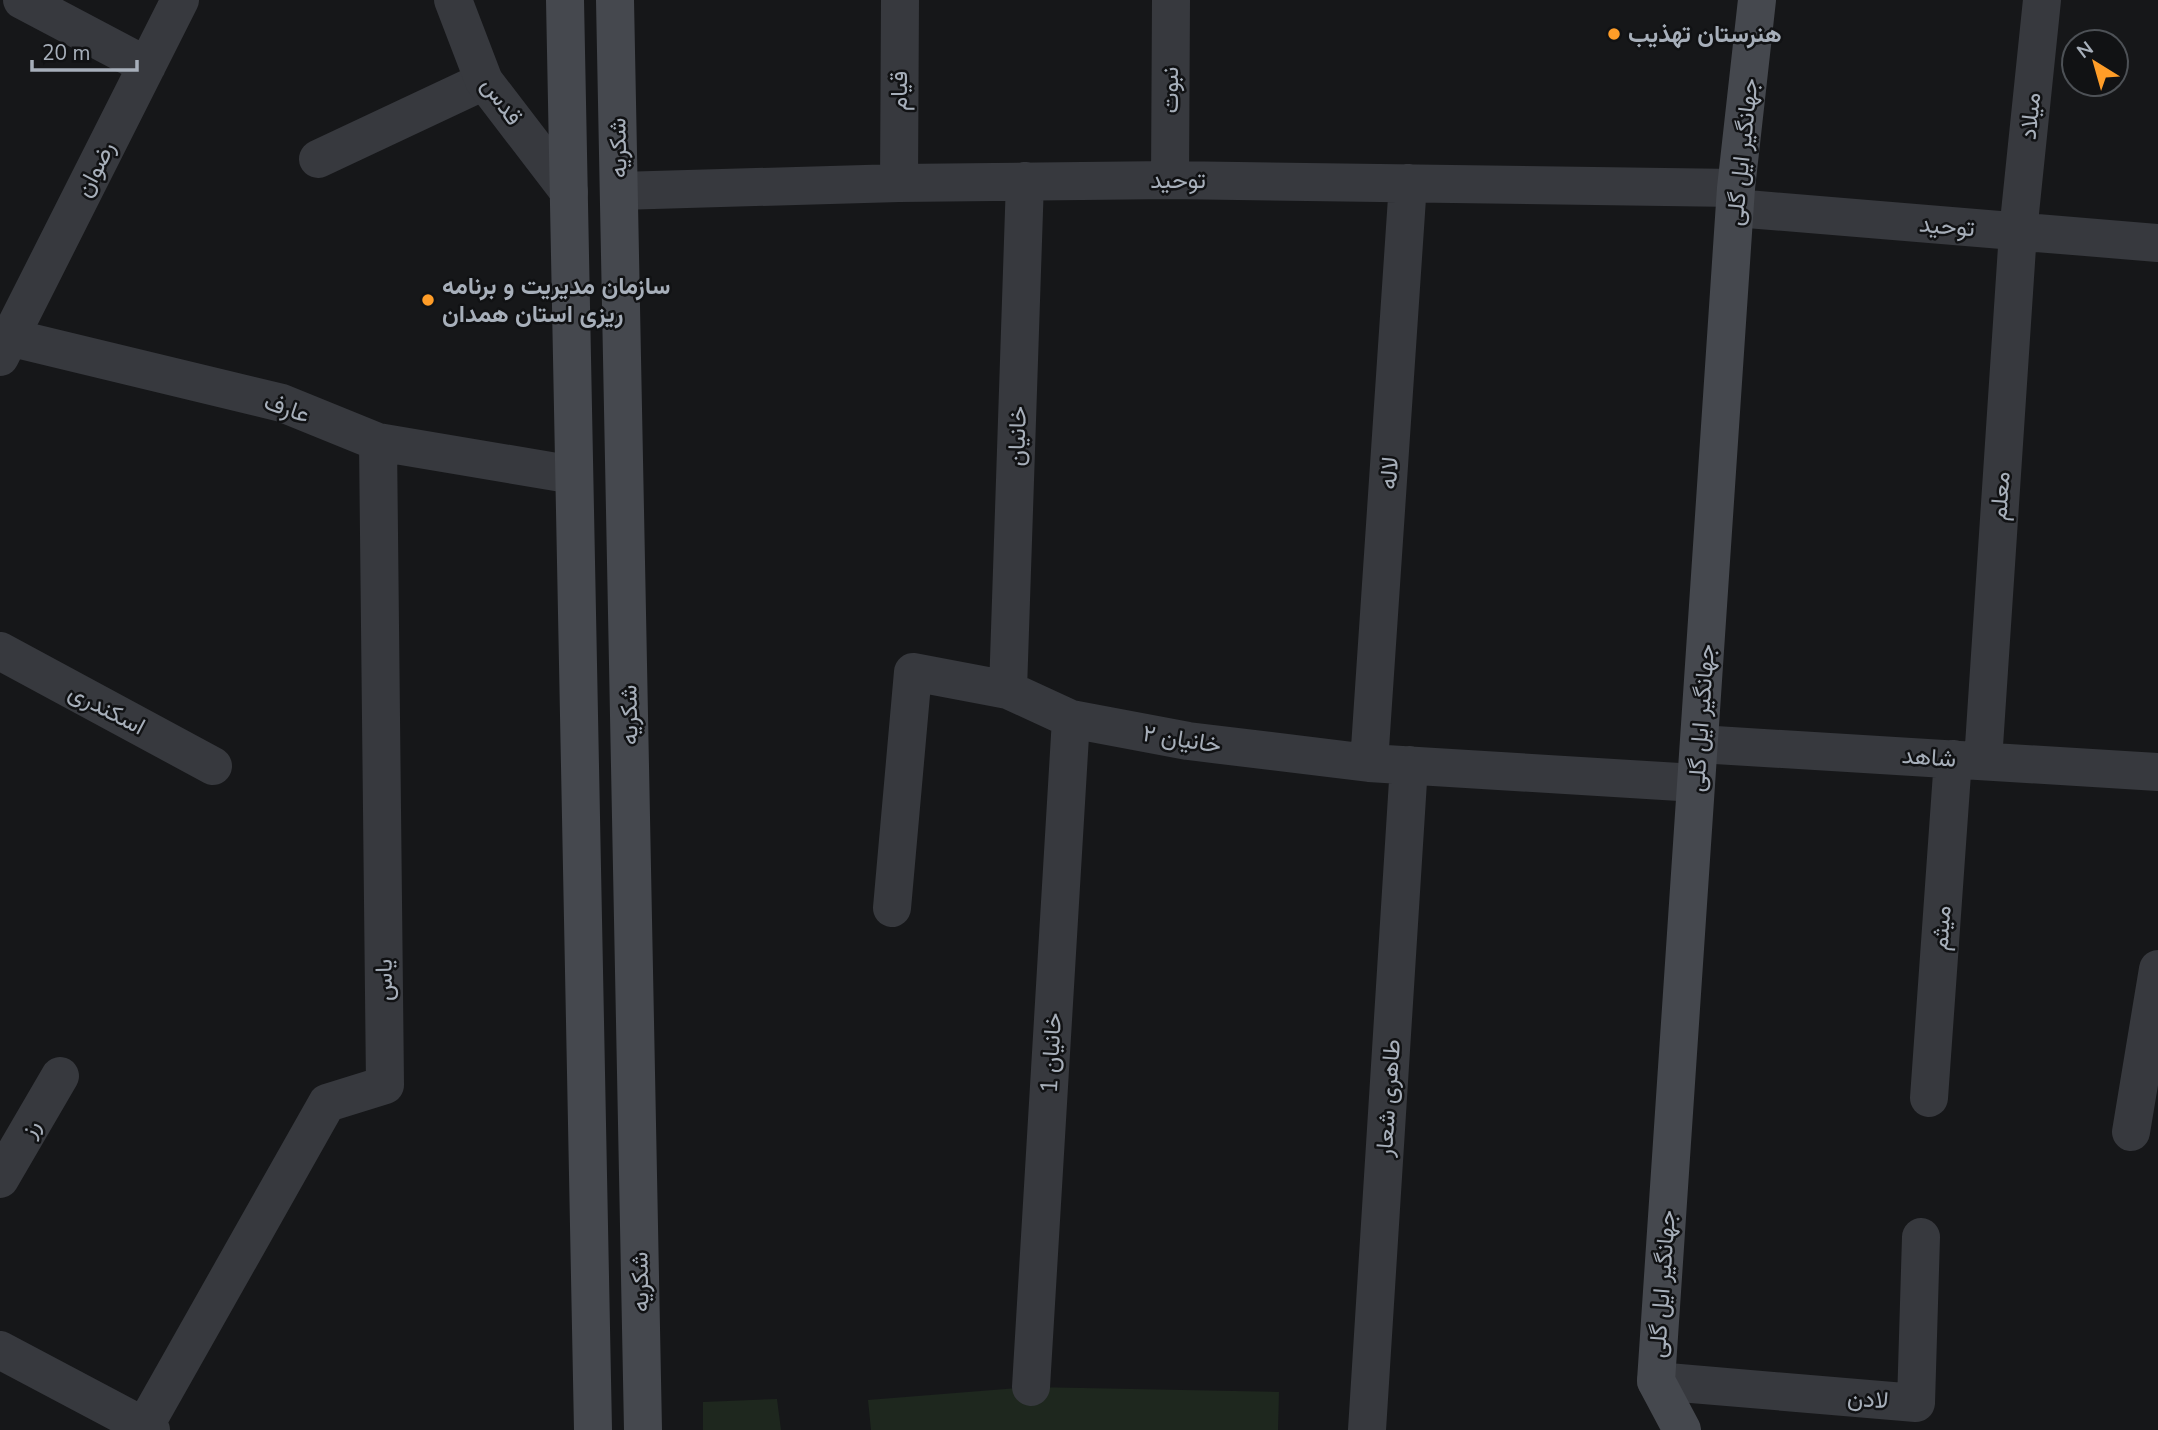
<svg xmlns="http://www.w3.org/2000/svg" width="2158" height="1430" font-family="'Nunito Sans',Vazirmatn,sans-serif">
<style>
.green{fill:#1e271e}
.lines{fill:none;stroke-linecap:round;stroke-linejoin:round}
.minor{stroke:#37393e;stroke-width:38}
.tertiary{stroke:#37393e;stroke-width:38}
.secondary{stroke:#45484e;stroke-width:38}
.poi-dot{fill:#ff9d28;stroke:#111214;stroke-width:2.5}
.labels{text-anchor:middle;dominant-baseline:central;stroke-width:5;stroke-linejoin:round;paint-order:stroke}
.poi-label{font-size:24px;font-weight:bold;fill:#a7afba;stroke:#111214;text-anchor:start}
.street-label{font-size:24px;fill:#a7afba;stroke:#111214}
</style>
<rect width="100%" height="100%" fill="#161719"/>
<path class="green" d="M1031 1387 1279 1392 1278 1430H871L868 1400Z
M777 1399 781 1430H703V1402Z"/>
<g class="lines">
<path class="minor" d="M22 0 147 66
M318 159 484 81
M1170 180 1171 0
M899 183 900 0
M619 191 899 183 1170 180 1736 188
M1735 208 2158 243
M0 335 282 403 378 442 574 475
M0 357 180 0
M0 651 213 766
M1008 690 1025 181
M1699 744 2158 772
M1983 761 2018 232 2042 0
M1369 763 1408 183
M892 908 913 672 1008 690 1071 719 1188 741 1369 763 1696 783
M1929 1098 1953 759
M2131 1132 2158 969
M0 1179 60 1076
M0 1350 151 1430
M1656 1381 1916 1403 1921 1237
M1031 1387 1071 719
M144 1427 327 1103 385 1085 378 442
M1367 1430 1409 765"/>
<path class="tertiary" d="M453 0 484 81 569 192"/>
<path class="secondary" d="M565 0 593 1430
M615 0 643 1430
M1682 1430 1656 1381 1736 188 1757 0"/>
</g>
<g class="poi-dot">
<circle cx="1614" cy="34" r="7"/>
<circle cx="428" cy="300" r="7"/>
</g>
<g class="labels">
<g class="poi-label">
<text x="1628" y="34">هنرستان تهذیب</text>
<text x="442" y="286">سازمان مدیریت و برنامه<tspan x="442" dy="28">ریزی استان همدان</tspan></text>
</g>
<g class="street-label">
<text transform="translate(1170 90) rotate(-90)">نبوت</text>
<text transform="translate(899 91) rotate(-90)">قیام</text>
<text transform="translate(502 101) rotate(55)">قدس</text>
<text transform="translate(2030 116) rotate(-84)">میلاد</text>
<text transform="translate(618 148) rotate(-91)">شکریه</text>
<text transform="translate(1742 152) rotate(-84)">جهانگیر ایل گلی</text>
<text transform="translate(95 169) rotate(-63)">رضوان</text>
<text x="1178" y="180">توحید</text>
<text transform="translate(1947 226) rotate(5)">توحید</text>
<text transform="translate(287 408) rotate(19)">عارف</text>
<text transform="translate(1017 436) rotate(-88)">خانیان</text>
<text transform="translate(1389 473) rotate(-86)">لاله</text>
<text transform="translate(2000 496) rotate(-86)">معلم</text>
<text transform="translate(107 709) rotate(28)">اسکندری</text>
<text transform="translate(629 715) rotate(-91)">شکریه</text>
<text transform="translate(1701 718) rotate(-86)">جهانگیر ایل گلی</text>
<text transform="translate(1182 739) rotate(9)">خانیان ۲</text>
<text transform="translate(1929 757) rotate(4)">شاهد</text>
<text transform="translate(1941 928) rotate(-86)">میثم</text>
<text transform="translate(384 980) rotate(-91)">یاس</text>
<text transform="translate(1051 1053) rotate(-87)">خانیان 1</text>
<text transform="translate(1388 1098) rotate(-86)">طاهری شعار</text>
<text transform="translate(30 1128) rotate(-60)">رز</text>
<text transform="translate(640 1282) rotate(-91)">شکریه</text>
<text transform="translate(1662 1284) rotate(-86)">جهانگیر ایل گلی</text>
<text transform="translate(1868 1399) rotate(5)">لادن</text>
</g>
</g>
<g transform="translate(2095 63) rotate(323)"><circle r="33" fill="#111214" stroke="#4d5156" stroke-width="2"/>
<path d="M0-5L12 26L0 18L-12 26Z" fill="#ff9d28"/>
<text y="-10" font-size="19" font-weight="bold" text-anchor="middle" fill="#a7afba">N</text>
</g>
<path d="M32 60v10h105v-10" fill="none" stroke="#a7afba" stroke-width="3.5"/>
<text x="42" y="60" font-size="21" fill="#a7afba" stroke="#111214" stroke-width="5" paint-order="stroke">20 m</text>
</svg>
